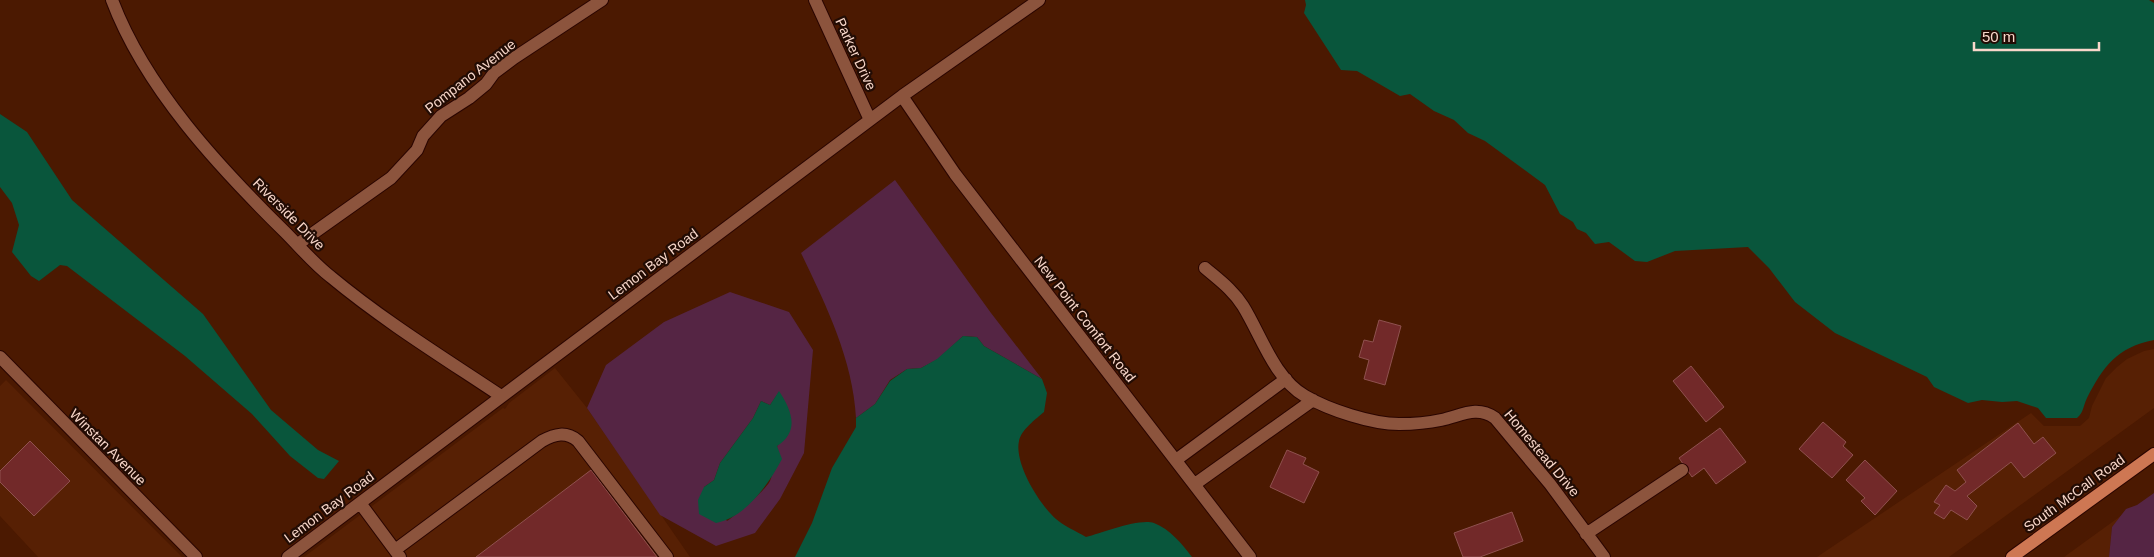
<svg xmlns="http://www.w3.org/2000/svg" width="2154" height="557" font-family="Helvetica,sans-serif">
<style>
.built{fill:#572004}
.green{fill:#552544;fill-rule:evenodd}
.water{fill:#09563c}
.building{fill:#722929;stroke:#8f514f}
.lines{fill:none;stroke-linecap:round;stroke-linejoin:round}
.minor-casing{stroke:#2a0500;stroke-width:14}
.major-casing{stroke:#2a0500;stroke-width:14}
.minor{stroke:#8c543d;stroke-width:12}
.major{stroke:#ce7753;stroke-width:12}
.labels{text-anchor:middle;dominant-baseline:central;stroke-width:4.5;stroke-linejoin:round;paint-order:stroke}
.street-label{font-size:14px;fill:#f8d7ca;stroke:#220c04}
</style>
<rect width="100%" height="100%" fill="#4b1901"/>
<path class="built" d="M2154 349V408L1949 557H1817L2031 413 2044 426H2080L2089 418 2092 406 2106 378 2117 367 2127 359 2144 351Z
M555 368 587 408 690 557H304L503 408 505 409 509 403Z
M6 380 182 557H38L0 516V386Z
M2122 515 2112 527 2109 557H2064Z"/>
<path class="green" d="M895 180 991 313 1042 379 984 346 977 337 963 336 938 359 921 368 907 369 890 380 875 404 856 418C853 360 826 305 801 253Z
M730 292 789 312 813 350 804 453 780 499 755 533 716 546 660 515 587 408 606 365 664 322ZM779 392C781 411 778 462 770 481 765 491 737 514 727 521L704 487 714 480 720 463 753 418 761 401 770 405Z
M2154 493V557H2109L2112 527 2126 509 2137 505Z"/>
<path class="water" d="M1305 0H2149L2154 3V340C2117 347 2103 367 2087 398 2083 406 2084 412 2077 418H2046L2038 408 2017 401 2002 402 1982 400 1968 403 1934 387 1927 377 1835 333 1795 302 1769 268 1748 247 1675 251 1647 262 1635 261 1609 242 1595 244 1586 233 1577 229 1573 222 1560 214 1545 185 1485 141 1468 133 1454 120 1434 111 1410 94 1400 96 1357 71 1341 70 1304 13 1306 5Z
M0 114 27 132 72 200 203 314 271 410 318 450 339 461 324 479 318 478 290 456 252 414 185 356 67 266 60 265 39 281 31 276 12 252 19 225 12 203 0 187Z
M963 336 977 337 984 346 1042 379 1047 393 1044 412C1036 419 1021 430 1019 441 1014 463 1039 504 1056 519 1064 526 1076 531 1086 537 1102 533 1139 518 1154 523 1170 529 1182 544 1192 557H795L812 523 832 468 856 427V418L875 404 890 381 907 369 921 368 937 359Z
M779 391C792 411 800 431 777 446L782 459C768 485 746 517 716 523L699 514 698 500 704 487 714 480 720 463 753 418 761 401 770 405Z"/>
<path class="building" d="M1379 320 1401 326 1385 385 1364 379 1369 360 1359 357 1364 340 1373 342Z
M1691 366 1724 407 1706 422 1673 381Z
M1823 422 1846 442 1843 446 1853 455 1832 478 1799 449Z
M2018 423 2034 444 2043 437 2056 453 2024 478 2011 462 1967 496 1977 506 1967 520 1951 510 1944 519 1934 513 1940 505 1934 502 1946 485 1955 491 1966 482 1957 470Z
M1720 428 1746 462 1716 484 1704 468 1692 477 1679 458Z
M30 441 70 481 34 516 0 482V471Z
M1287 450 1306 458 1303 464 1319 472 1304 503 1270 487Z
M1865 460 1897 491 1875 515 1861 501 1865 498 1846 480Z
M591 470 657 557H476Z
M1512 512 1523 541 1480 557H1463L1454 533Z"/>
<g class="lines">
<defs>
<path id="minor" d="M112 0C145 88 219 167 285 232 300 247 314 264 331 277 384 321 444 358 501 396
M815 0 870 120
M902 96 955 174 1250 557
M298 244 391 178 417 150 423 136 441 116 469 98 486 84 494 73 514 58 602 0
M1205 268C1219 280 1233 290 1243 306 1261 335 1274 378 1305 396 1329 410 1372 424 1399 424 1413 424 1427 423 1441 420 1461 416 1476 405 1495 418L1550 484 1604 557
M0 357 196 557
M1176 460 1286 379
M1195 484 1313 400
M360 503 400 557
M1586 534 1682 470
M395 550 542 441C555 434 566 431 578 441L667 557
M288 557 902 96 1039 0"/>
<path id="major" d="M2012 557 2154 454"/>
</defs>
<use href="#minor" class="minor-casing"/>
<use href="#major" class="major-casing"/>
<use href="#minor" class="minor"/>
<use href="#major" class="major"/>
</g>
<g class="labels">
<g class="street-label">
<text transform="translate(856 54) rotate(65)">Parker Drive</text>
<text transform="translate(470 76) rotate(-38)">Pompano Avenue</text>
<text transform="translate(289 214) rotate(45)">Riverside Drive</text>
<text transform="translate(653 264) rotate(-37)">Lemon Bay Road</text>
<text transform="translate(1085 319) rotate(52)">New Point Comfort Road</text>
<text transform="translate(108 447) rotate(45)">Winstan Avenue</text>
<text transform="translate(1542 453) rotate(50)">Homestead Drive</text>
<text transform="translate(2074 493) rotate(-36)">South McCall Road</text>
<text transform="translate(329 507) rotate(-37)">Lemon Bay Road</text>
</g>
</g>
<path d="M1974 42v8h125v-8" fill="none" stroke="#f8d7ca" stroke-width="2.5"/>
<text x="1982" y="42" font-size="15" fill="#f8d7ca" stroke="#220c04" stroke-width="4" paint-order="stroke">50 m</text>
</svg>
